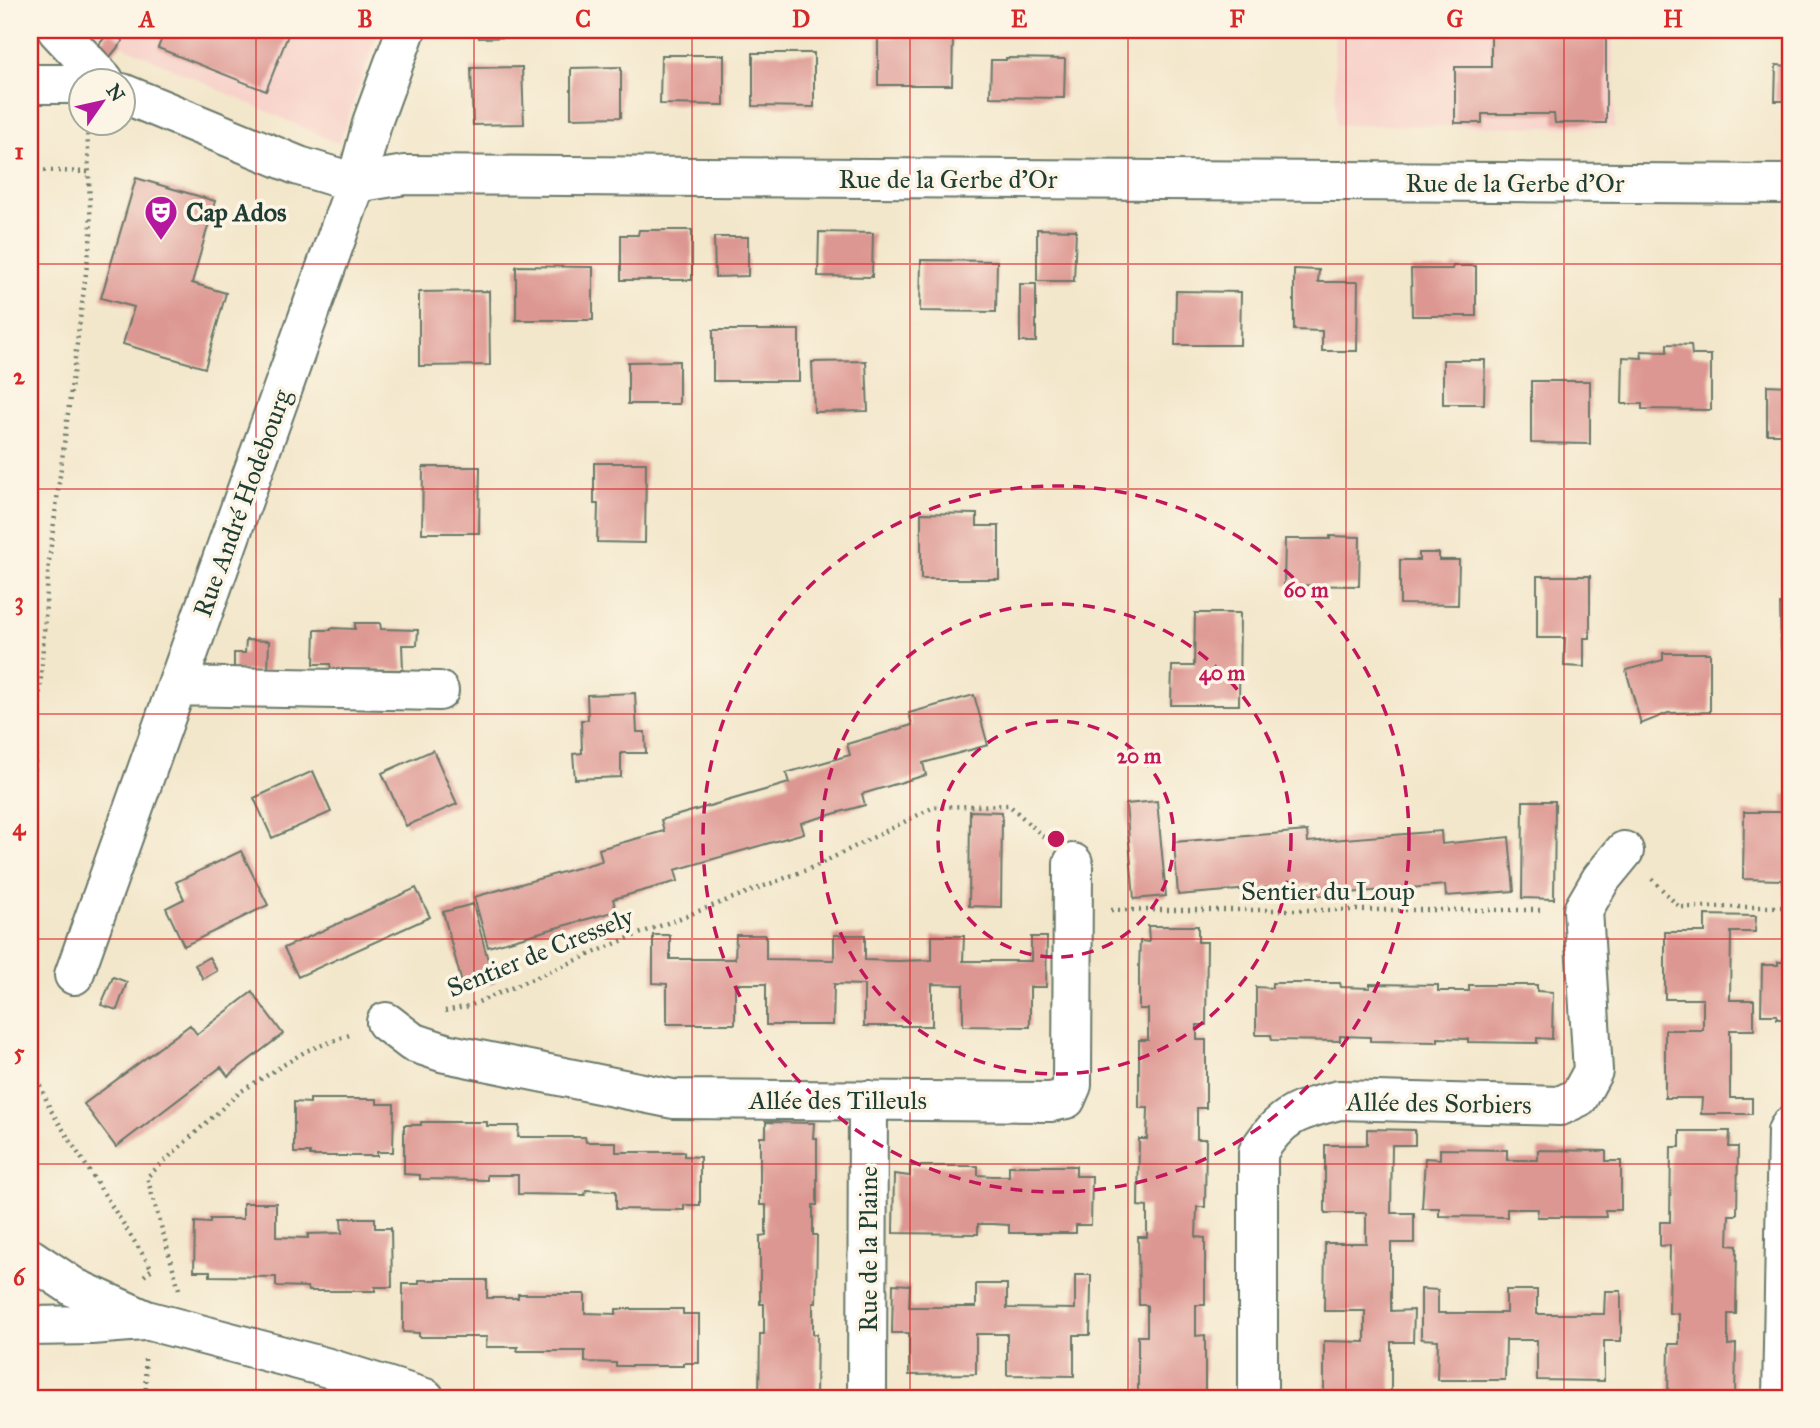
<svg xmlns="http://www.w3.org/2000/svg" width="1820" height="1428" font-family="'IM FELL Great Primer',serif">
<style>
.built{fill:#f7d0c9}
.building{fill:#dd9792}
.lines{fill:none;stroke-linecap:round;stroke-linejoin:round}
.minor-casing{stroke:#697869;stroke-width:42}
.path{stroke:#697869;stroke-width:4.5;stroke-dasharray:2 5;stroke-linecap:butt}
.minor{stroke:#fff;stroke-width:38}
.grid{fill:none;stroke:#d62828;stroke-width:2;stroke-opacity:0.55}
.ring{fill:none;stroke:#c2185b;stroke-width:3.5;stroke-dasharray:12 9}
.labels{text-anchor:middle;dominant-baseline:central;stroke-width:7;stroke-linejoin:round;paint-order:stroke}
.street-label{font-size:26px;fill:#1f3d34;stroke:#fcf5e5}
.poi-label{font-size:26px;font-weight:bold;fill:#1f3d34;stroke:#fcf5e5;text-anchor:start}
.centre{fill:#c2185b;stroke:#fcf5e5;stroke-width:3.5}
.ring-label{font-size:21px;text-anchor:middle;font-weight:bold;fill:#c2185b;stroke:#fcf5e5;stroke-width:7;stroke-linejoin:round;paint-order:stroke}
.neatline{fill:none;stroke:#d62828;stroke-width:2.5}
.grid-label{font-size:23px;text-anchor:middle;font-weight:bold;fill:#d62828}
</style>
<rect width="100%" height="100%" fill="#fcf5e5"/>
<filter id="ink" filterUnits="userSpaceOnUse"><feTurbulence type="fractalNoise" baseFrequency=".0143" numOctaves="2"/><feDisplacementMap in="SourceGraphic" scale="14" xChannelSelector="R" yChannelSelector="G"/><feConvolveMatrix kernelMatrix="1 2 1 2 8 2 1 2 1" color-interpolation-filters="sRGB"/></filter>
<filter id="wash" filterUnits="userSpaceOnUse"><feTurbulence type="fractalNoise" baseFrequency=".00686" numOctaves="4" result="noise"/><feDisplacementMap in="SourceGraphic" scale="28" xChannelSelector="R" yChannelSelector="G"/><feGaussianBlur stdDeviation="1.57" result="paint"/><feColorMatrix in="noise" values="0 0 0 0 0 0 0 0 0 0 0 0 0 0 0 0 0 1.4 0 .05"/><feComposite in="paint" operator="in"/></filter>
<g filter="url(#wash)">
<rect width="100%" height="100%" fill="#f3e7cb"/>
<path class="built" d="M97 30H379L339 144 97 34Z
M1334 30H1612L1615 128 1336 125Z"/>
<g id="blocks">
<path class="building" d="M165 30H290L266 91 158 48Z
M479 30H532V37L479 38Z
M1491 30H1606V123H1555L1554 114H1482V123H1455V67H1491Z
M110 31 123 41 109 58 96 48Z
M878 37 953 38 952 85H878Z
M753 53H814V107L753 106Z
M661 55H724V105L660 104Z
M1006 58 1065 59 1064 98 990 97 991 60H1006Z
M1776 65 1790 66V101H1775Z
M522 67 524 124 473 125 471 68Z
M621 67V117L571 118V68Z
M136 178 215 201 192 283 226 293 205 368 123 344 134 307 101 298Z
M1037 229 1076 230 1074 281H1037Z
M639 230H692V280H621V235H638Z
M819 232 873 233 872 277 818 276Z
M714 237H748V276L715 277Z
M921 260 997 261 996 312 920 311Z
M516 266 593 267V320H516Z
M1453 266H1476V316H1412L1411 269H1452Z
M1294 269 1319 270 1318 282H1358L1357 351H1322V331L1294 330Z
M1020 284H1036V342H1020Z
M489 291 490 365 419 366V292Z
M1176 291 1241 292 1240 345H1175Z
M713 330H799V381H713Z
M1667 344 1691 345 1692 355H1711V410L1642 409V404H1622L1623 357 1642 358 1641 351 1667 352Z
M1443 360H1485L1484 404H1443Z
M679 361V404H628V362Z
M866 361 868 411 814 412 812 362Z
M1531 381H1590V444L1531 443Z
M1767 385 1790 386V434H1767Z
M594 463H646L645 543 597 542 598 504H594Z
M423 467H480L479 533H422Z
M921 513 977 514V526H999V579H921Z
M1330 536 1360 537 1359 586 1284 585 1285 539H1330Z
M1419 553H1439V560H1459L1458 605 1400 604V560H1419Z
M1537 576H1590V638H1584V667L1564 666 1565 638H1537Z
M1780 604H1790V649H1781Z
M1195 613H1240L1239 705H1171L1172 666H1194Z
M355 623H380L381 629 418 630 417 645H402L403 670 331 669 330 664H314L315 630H331V628L355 629Z
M246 640 269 641 268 672 234 671V653H245Z
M1663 653H1710V712L1668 713 1641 724 1626 670 1663 660Z
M635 693 637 732H645L646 753H621V777L575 779 573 754 582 753 581 720H588L587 695Z
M974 695 988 745 923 763 926 775 862 794 865 805 801 823 804 833 675 870 678 881 613 899 616 911 488 947 474 897 602 861 599 849 664 831 661 820 789 783 786 773 850 755 847 744 912 725 909 713Z
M433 750 457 804 406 826 382 773Z
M313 771 331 812 272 838 254 798Z
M1783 794H1790V896H1784L1783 880 1743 879 1744 812H1783Z
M1157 801 1166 896 1134 899 1126 804Z
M1523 801H1555L1554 899 1522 898Z
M970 811 1002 812 1001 907 969 906Z
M1307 831 1308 842 1441 831 1442 844 1509 837 1514 891 1446 896 1445 885 1312 896V884L1178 895 1174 842Z
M241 851 268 905 184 946 166 908 184 899 176 882Z
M416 888 430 917 298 977 284 948Z
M473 904 494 983 464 991 443 912Z
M1705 915 1756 916 1755 932H1731L1730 1000H1754V1030H1730V1098H1752V1114H1701L1702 1098H1665V1030H1703V999H1665V932H1705Z
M1148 926H1198V942H1207L1206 1025H1197V1040H1206V1108H1197V1139H1206L1205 1207H1197L1196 1237 1205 1238V1305H1196V1336L1205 1335V1398H1138V1336H1147V1305H1139L1138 1237H1147V1207L1138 1206 1139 1139H1147L1148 1108H1139V1040H1148V1009H1139V968L1140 941 1149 942Z
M653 935H670V959H735L736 935H766V959L834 960V935H865V960L898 961 932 960V936H964L963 961H1031V937H1047L1046 987H1030V1027L963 1026V985L932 984V1026H864V985L834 984 833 1025H766V984H735V1024H667V984L653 983Z
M209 957 217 971 203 979 195 965Z
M1778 962H1790V1019H1777V1015H1761L1762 965H1778Z
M113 977 127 982 117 1010 101 1005Z
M1272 983H1340L1341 987 1370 988V984L1438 985V991H1469V985H1537V991L1553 992 1552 1039 1537 1038V1043L1468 1042V1039L1438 1038V1042L1370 1041V1037L1340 1036V1041L1272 1040 1271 1035H1256V987L1272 988Z
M252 992 283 1034 228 1076 221 1067 116 1147 84 1104 190 1025 197 1034Z
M310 1099H377V1104H394L393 1152H377V1156H310V1153H294V1102L310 1103Z
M421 1122H487V1126H519L518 1137H585L586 1142H616V1152H684V1156L700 1157V1205H684V1210L616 1209V1191L586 1190 585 1195 518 1194V1175H487V1180L420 1179V1175L404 1174V1125H421Z
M766 1122 814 1123 813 1138H817V1205H813V1235H817L816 1303H813V1334H817L816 1398H759L760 1334H764V1304H760V1236L766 1235V1205H760V1137H766Z
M1367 1129 1415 1130V1145H1392L1391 1213H1414V1243H1391V1311L1414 1310 1413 1342H1391V1398H1324V1341L1365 1342V1311H1324L1325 1243H1366V1213H1325V1145H1367Z
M1680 1131H1730L1729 1147H1738L1737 1215H1729L1728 1245 1737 1246 1736 1314H1728V1345L1736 1344 1735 1398H1668L1669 1344H1679V1314L1669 1313 1670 1245 1660 1246V1222H1670L1671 1147H1680Z
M1440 1149 1507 1150V1160H1538V1150L1606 1151V1161H1621V1210H1605L1606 1217H1537L1538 1209H1507V1217L1439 1216V1208H1422L1425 1158 1440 1159Z
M910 1166H978V1175L993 1176H1009V1166H1076V1176H1092L1091 1225H1076V1233H1009V1225L993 1224H978V1234L893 1233 894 1174 910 1176Z
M243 1203H276V1237L308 1238V1234L342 1233 341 1218H375V1228H391L392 1287H375V1291H308L307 1287 276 1286V1277L210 1276V1271H194L195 1222 210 1223V1219H243Z
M1075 1275H1091V1286L1090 1335H1074V1376L1007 1375V1334H976V1374L909 1375V1333H892L893 1284 910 1285 909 1307H976V1284H1007V1308L1075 1309Z
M419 1280H487V1298H518V1294H585V1313L616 1314V1309H683V1314H699V1363H683V1366H616V1363L585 1362V1351H517L518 1347H486L487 1337H419V1333L403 1332V1284H419Z
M1421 1289 1438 1290V1313H1506V1290H1537V1314H1604L1605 1291H1621V1341H1604V1381L1537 1380V1340H1506L1505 1380H1437L1438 1340 1421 1339Z"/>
</g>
</g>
<g filter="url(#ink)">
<use href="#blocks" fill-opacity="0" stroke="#697869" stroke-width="2"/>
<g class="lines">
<defs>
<path id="minor" d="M57 30 104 80
M30 84H80
M122 93 299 166 356 183 405 175 1790 184
M177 686 439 691
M74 975 356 183 373 120 406 30
M386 1022 412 1042 445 1053 673 1099 1050 1102 1066 1099 1072 1085 1073 863
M30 1258 75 1288 146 1320 325 1367 425 1398
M30 1326 91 1325 143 1321
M867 1398 868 1100
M1258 1398V1152C1281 1115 1298 1110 1339 1100L1560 1106 1579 1097 1593 1071 1583 910 1601 879 1624 851
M1782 1398 1787 1131 1790 1126"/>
</defs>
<use href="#minor" class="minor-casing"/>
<path class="path" d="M30 170 89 172
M30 833 49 561 91 234 87 123
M1652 879 1679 907H1790
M1111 910H1544
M445 1011 469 1006 631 937 814 867 934 807 1009 805 1046 839
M30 1059 50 1109 152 1269 144 1276
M179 1289 147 1177 240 1092 306 1051 352 1034
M145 1359 146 1398"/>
<use href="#minor" class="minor"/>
</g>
</g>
<path class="grid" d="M256 30V1398M474 30V1398M692 30V1398M910 30V1398M1128 30V1398M1346 30V1398M1564 30V1398M30 264H1790M30 489H1790M30 714H1790M30 939H1790M30 1164H1790"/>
<g class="ring">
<circle cx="1056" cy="839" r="118"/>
<circle cx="1056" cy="839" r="235"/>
<circle cx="1056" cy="839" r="353"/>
</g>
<defs>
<symbol id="theatre-pin" viewBox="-11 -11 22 30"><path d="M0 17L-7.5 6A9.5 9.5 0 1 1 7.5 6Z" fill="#b5179e" stroke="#fcf5e5"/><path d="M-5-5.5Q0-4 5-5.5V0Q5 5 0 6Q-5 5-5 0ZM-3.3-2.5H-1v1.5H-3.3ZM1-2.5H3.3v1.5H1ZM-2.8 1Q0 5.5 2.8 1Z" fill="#fff"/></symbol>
</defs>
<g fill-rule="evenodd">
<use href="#theatre-pin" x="142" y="193" width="38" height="52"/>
</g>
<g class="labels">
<g class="street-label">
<text x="948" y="179">Rue de la Gerbe d'Or</text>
<text x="1515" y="183">Rue de la Gerbe d'Or</text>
<text transform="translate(242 503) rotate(-70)">Rue André Hodebourg</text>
<text x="1328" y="891">Sentier du Loup</text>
<text transform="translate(540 952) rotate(-22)">Sentier de Cressely</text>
<text x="838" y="1100">Allée des Tilleuls</text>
<text transform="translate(1439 1103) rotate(1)">Allée des Sorbiers</text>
<text transform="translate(868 1249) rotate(-90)">Rue de la Plaine</text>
</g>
<g class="poi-label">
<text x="186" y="212">Cap Ados</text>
</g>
</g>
<circle cx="1056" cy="839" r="10" class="centre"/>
<g class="ring-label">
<text x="1306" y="597">60 m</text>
<text x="1222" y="680">40 m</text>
<text x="1139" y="763">20 m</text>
</g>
<rect width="1820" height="1428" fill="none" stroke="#fcf5e5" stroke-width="77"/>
<g transform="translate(102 102) rotate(56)"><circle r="33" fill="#fcf5e5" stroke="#a4ab9e" stroke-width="2"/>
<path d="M0-5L12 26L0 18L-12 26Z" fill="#b5179e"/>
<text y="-10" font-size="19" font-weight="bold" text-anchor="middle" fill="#1f3d34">N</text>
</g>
<rect x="38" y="38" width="1744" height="1352" class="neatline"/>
<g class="grid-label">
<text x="147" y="27">A</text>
<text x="365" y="27">B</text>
<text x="583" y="27">C</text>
<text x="801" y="27">D</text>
<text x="1019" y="27">E</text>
<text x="1237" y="27">F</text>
<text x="1455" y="27">G</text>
<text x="1673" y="27">H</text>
<text x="19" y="159">1</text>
<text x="19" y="384">2</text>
<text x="19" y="609">3</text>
<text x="19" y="835">4</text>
<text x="19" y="1060">5</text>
<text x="19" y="1285">6</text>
</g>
</svg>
